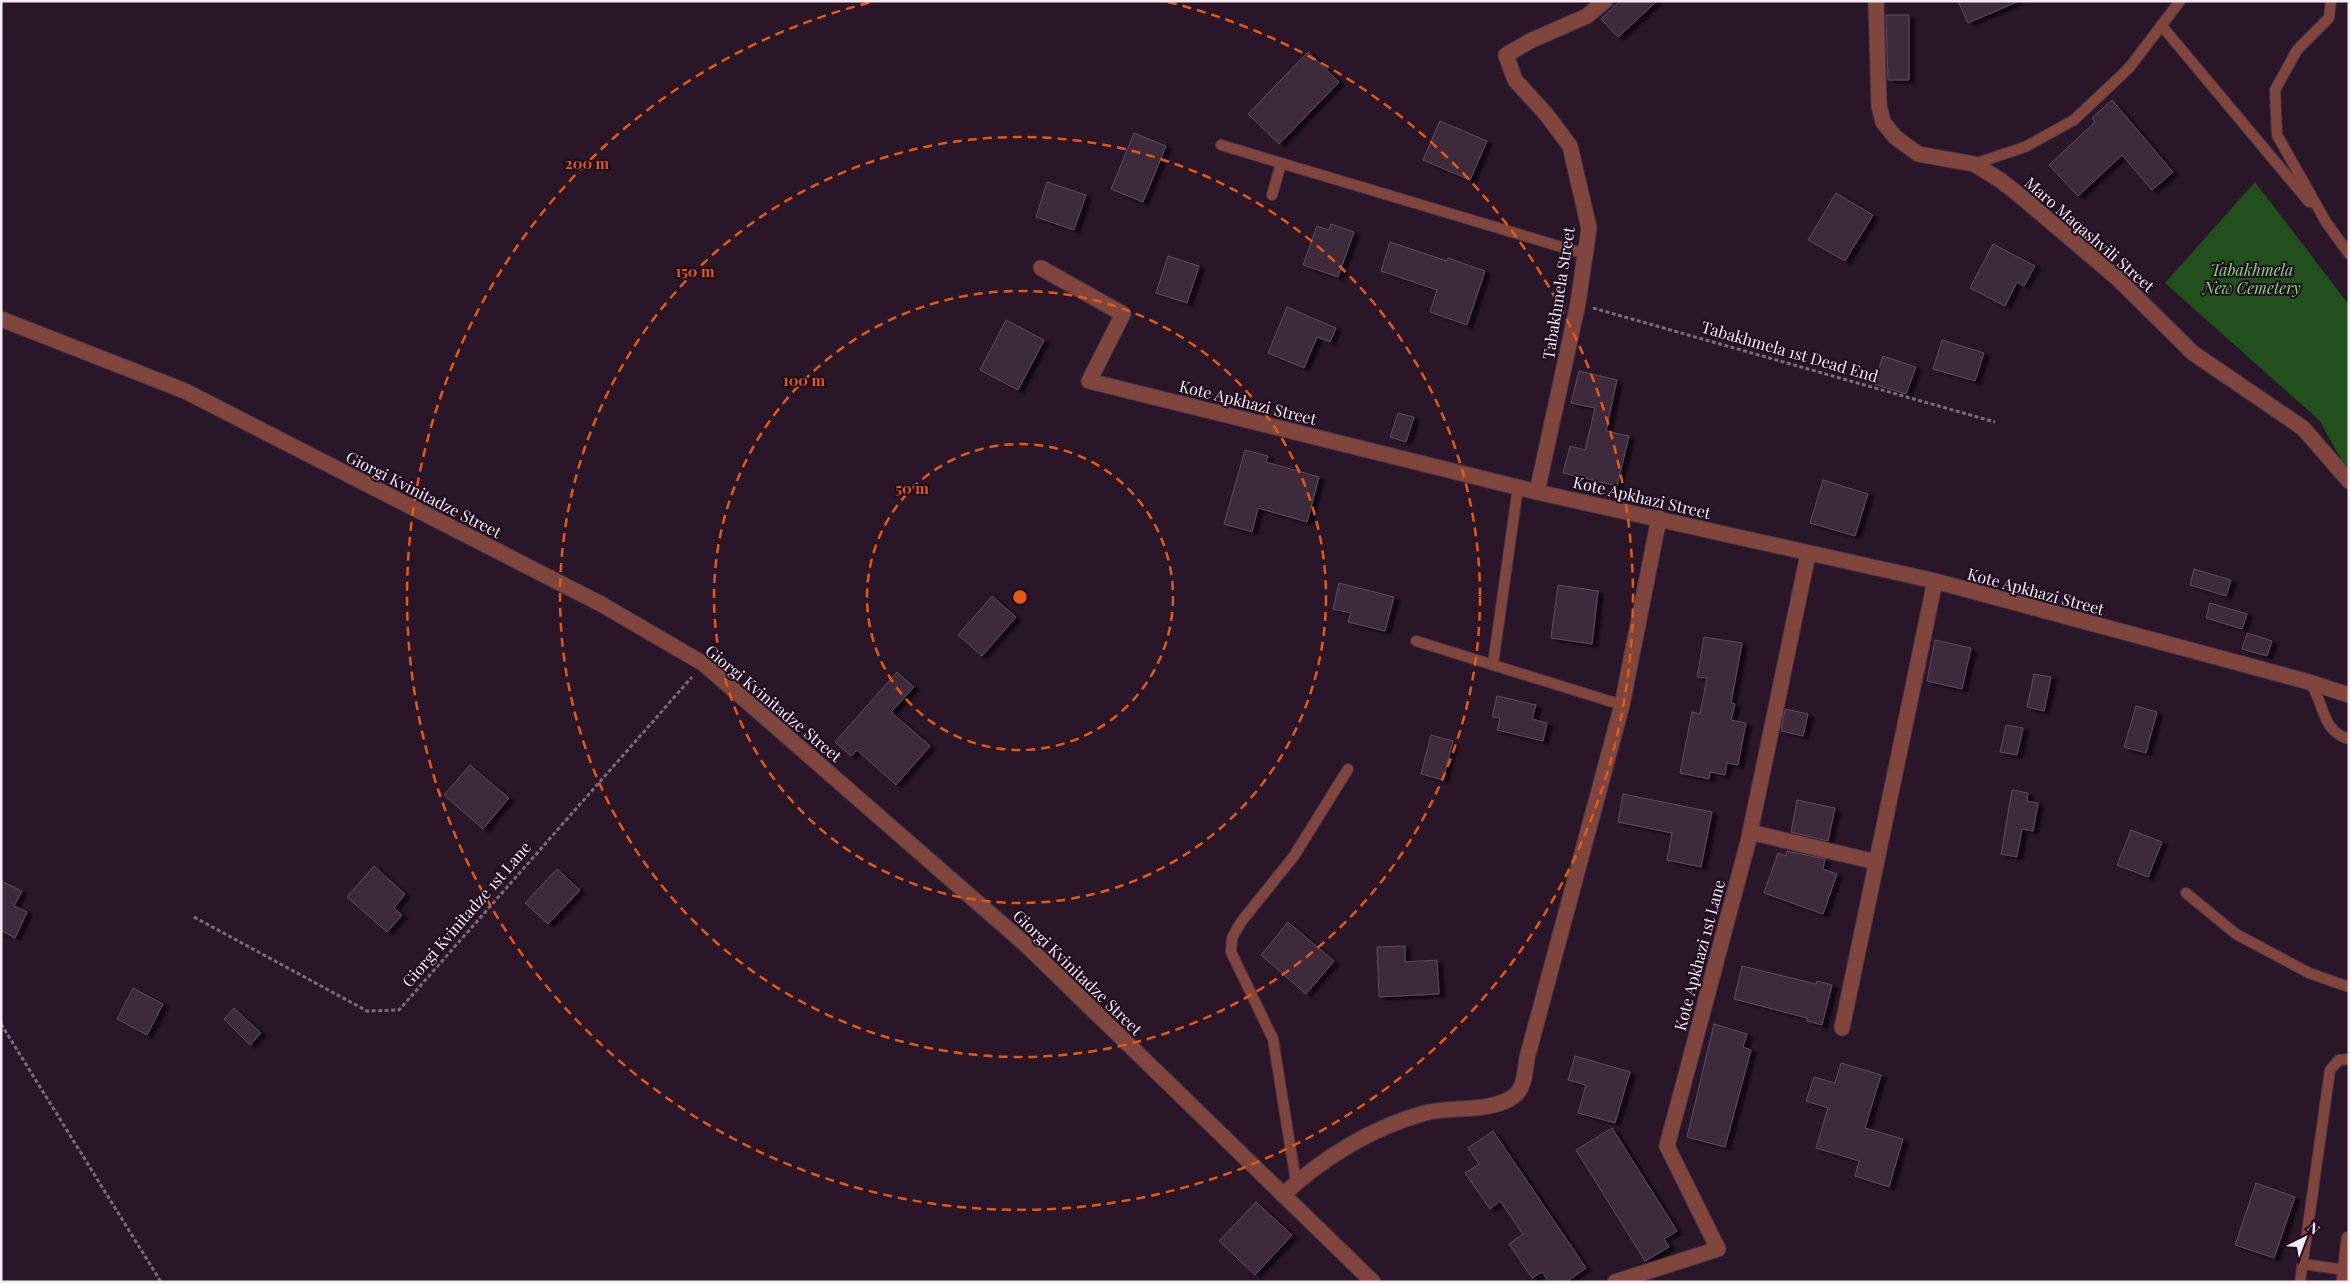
<svg xmlns="http://www.w3.org/2000/svg" width="2350" height="1283" font-family="'Playfair Display',serif">
<style>
.green{fill:#22501c}
.building{fill:#3e2a3e;stroke:#614b61;filter:url(#shadow)}
.lines{fill:none;stroke-linecap:round;stroke-linejoin:round}
.lane-casing{stroke:#463446;stroke-width:12}
.street-casing{stroke:#463446;stroke-width:17}
.path{stroke:#7b6a7b;stroke-width:3;stroke-dasharray:4 2.5;stroke-linecap:butt}
.lane{stroke:#80463e;stroke-width:10}
.street{stroke:#80463e;stroke-width:15}
.ring{fill:none;stroke:#e8590c;stroke-width:2.5;stroke-dasharray:9 6}
.labels{text-anchor:middle;dominant-baseline:central;stroke-width:4;stroke-linejoin:round;paint-order:stroke}
.street-label{font-size:16px;fill:#f7eaf7;stroke:#1f0d20}
.park-label{font-size:16px;font-style:italic;fill:#86d97c;stroke:#1f0d20}
.centre{fill:#e8590c;stroke:#1f0d20;stroke-width:2.5}
.ring-label{font-size:15px;text-anchor:middle;font-weight:bold;fill:#e8590c;stroke:#1f0d20;stroke-width:4;stroke-linejoin:round;paint-order:stroke}
</style>
<defs>
<filter id="shadow"><feDropShadow dx="5.5" dy="3" stdDeviation="1" flood-color="#0009"/></filter>
</defs>
<rect width="100%" height="100%" fill="#291629"/>
<path class="green" d="M2255 182 2349 305V473L2319 420 2165 283Z"/>
<path class="building" d="M1620 1H1657L1618 37 1601 19Z
M1958 1H2019L1968 23Z
M1886 15H1909V80H1888Z
M1308 52 1339 82 1279 144 1248 114Z
M2112 100 2173 172 2152 190 2122 155 2078 196 2049 165 2095 122 2092 118Z
M1440 121 1487 141 1470 180 1423 160Z
M1134 133 1166 146 1143 202 1111 189Z
M1047 182 1086 195 1074 230 1036 217Z
M1836 193 1873 215 1845 261 1808 240Z
M1331 224 1354 232 1338 277 1303 265 1317 226 1329 230Z
M1390 242 1447 261 1448 258 1485 271 1467 325 1430 312 1437 290 1381 271Z
M1993 244 2035 266 2024 286 2017 282 2005 306 1970 288Z
M1168 256 1199 266 1187 303 1156 293Z
M1287 307 1336 328 1330 342 1317 337 1304 368 1268 353Z
M1006 320 1044 340 1018 390 980 370Z
M1942 340 1984 353 1975 381 1933 369Z
M1883 356 1916 367 1906 394 1874 384Z
M1579 371 1617 380 1606 431 1629 436 1617 486 1563 473 1570 446 1585 450 1595 408 1571 403Z
M1398 413 1414 417 1406 442 1390 437Z
M1245 450 1268 456 1266 462 1319 477 1307 522 1258 508 1252 532 1224 524Z
M1823 480 1868 494 1855 536 1810 523Z
M2194 569 2231 580 2226 596 2190 585Z
M1339 583 1394 597 1385 631 1348 622 1351 613 1333 609Z
M1558 585 1598 591 1592 644 1551 638Z
M992 596 1016 617 982 656 958 635Z
M2210 603 2247 614 2242 629 2206 618Z
M2247 633 2272 641 2267 656 2242 649Z
M1704 637 1742 643 1731 703 1735 704 1731 720 1746 723 1738 765 1727 763 1725 775 1710 772 1709 779 1680 773 1692 712 1700 714 1707 678 1697 677Z
M1935 640 1971 648 1962 689 1927 681Z
M897 672 914 687 891 712 930 746 896 785 857 750 851 756 835 742Z
M2034 674 2051 677 2044 711 2027 707Z
M1497 696 1536 705 1532 719 1547 723 1543 741 1497 730 1500 718 1492 717Z
M2136 706 2157 712 2146 753 2124 747Z
M1785 709 1808 714 1803 736 1781 731Z
M2006 725 2023 728 2017 755 2000 752Z
M1431 735 1453 741 1443 780 1421 774Z
M470 765 509 798 483 829 444 795Z
M2012 790 2028 793 2027 801 2038 803 2033 831 2022 829 2017 857 2001 854Z
M1623 794 1712 812 1701 867 1667 860 1672 833 1618 822Z
M1797 800 1835 808 1828 841 1791 832Z
M2131 830 2162 842 2148 877 2117 865Z
M1787 851 1825 859 1823 869 1837 874 1823 914 1764 893 1778 853 1786 856Z
M374 866 405 894 394 908 402 915 387 932 347 897Z
M557 869 580 890 548 924 525 903Z
M1 881 22 891 14 906 27 912 15 938 2 931 1 934Z
M1288 922 1334 961 1306 994 1261 955Z
M1405 946V962L1437 960 1439 994 1379 997 1377 947Z
M1742 966 1816 984 1817 981 1832 985 1822 1025 1807 1021V1018L1734 999Z
M133 988 163 1004 147 1035 117 1019Z
M234 1008 261 1033 250 1045 224 1019Z
M1714 1024 1747 1034 1743 1047 1751 1050 1725 1147 1687 1137Z
M1575 1056 1630 1072 1615 1123 1578 1113 1586 1085 1568 1080Z
M1841 1063 1881 1075 1865 1128 1903 1139 1889 1187 1855 1176 1859 1161 1816 1148 1828 1108 1806 1101 1814 1077 1835 1083Z
M1612 1128 1677 1231 1664 1239 1669 1247 1645 1261 1576 1150Z
M1493 1131 1586 1268 1566 1282H1549L1542 1272 1532 1278 1509 1244 1523 1234 1500 1201 1490 1209 1465 1173 1479 1164 1468 1148Z
M2256 1183 2295 1197 2274 1258 2235 1245Z
M1256 1202 1292 1235 1255 1275 1219 1241Z"/>
<g class="lines">
<defs>
<path id="lane" d="M2331 1 2329 18 2297 50 2275 90 2277 135 2326 222 2349 254
M2161 25 2309 202
M1221 145 1585 254
M1974 164 2025 147 2074 120 2129 68 2180 1
M1272 195 1281 164
M1416 641 1622 705
M1493 664 1518 487
M2309 682C2325 701 2320 731 2349 739
M2186 893 2236 934 2309 973 2349 987
M1296 1182 1273 1039 1231 952 1232 938 1241 922 1294 856 1348 769
M2303 1264 2345 1270
M2300 1282 2330 1070 2339 1060 2349 1059"/>
<path id="street" d="M1876 1 1879 106 1883 122 1895 137 1918 154 1974 164 2000 180 2018 194 2117 278 2193 353 2303 428 2349 481
M1041 268 1123 314 1089 381 1537 492 1935 581 2309 682 2349 695
M1 319 185 391 601 604 704 664 1025 944 1373 1282
M1537 492 1578 303 1589 228 1570 146 1546 114 1515 80 1506 55 1530 41 1587 16 1605 1
M1750 832 1876 862
M1842 1028 1935 581
M1283 1195C1322 1158 1373 1127 1425 1113 1451 1106 1492 1113 1514 1096 1525 1088 1525 1070 1527 1058L1622 705 1659 518
M1615 1282 1718 1249 1667 1146 1748 842 1808 554
M2344 1282 2349 1239"/>
</defs>
<use href="#lane" class="lane-casing"/>
<use href="#street" class="street-casing"/>
<path class="path" d="M1593 308 1995 422
M194 917 367 1011 399 1010 692 677
M1 1024 161 1282"/>
<use href="#lane" class="lane"/>
<use href="#street" class="street"/>
</g>
<g class="ring">
<circle cx="1020" cy="597" r="153"/>
<circle cx="1020" cy="597" r="306"/>
<circle cx="1020" cy="597" r="460"/>
<path d="M1168 2A613 613 0 1 1 872 2"/>
</g>
<g class="labels">
<g class="street-label">
<text transform="translate(2090 234) rotate(41)">Maro Maqashvili Street</text>
<text transform="translate(1558 293) rotate(-81)">Tabakhmela Street</text>
<text transform="translate(1790 351) rotate(16)">Tabakhmela 1st Dead End</text>
<text transform="translate(1248 402) rotate(14)">Kote Apkhazi Street</text>
<text transform="translate(424 494) rotate(27)">Giorgi Kvinitadze Street</text>
<text transform="translate(1642 497) rotate(13)">Kote Apkhazi Street</text>
<text transform="translate(2036 591) rotate(15)">Kote Apkhazi Street</text>
<text transform="translate(774 703) rotate(40)">Giorgi Kvinitadze Street</text>
<text transform="translate(466 914) rotate(-49)">Giorgi Kvinitadze 1st Lane</text>
<text transform="translate(1699 955) rotate(-75)">Kote Apkhazi 1st Lane</text>
<text transform="translate(1078 972) rotate(44)">Giorgi Kvinitadze Street</text>
</g>
<g class="park-label">
<text x="2252" y="269">Tabakhmela<tspan x="2252" dy="18">New Cemetery</tspan></text>
</g>
</g>
<circle cx="1020" cy="597" r="8" class="centre"/>
<g class="ring-label">
<text x="587" y="169">200 m</text>
<text x="695" y="277">150 m</text>
<text x="804" y="386">100 m</text>
<text x="912" y="494">50 m</text>
</g>
<rect width="2350" height="1283" fill="none" stroke="#f7eaf7" stroke-width="5"/>
<g transform="translate(2305 1238) rotate(42)" stroke="#1f0d20" stroke-width="4" paint-order="stroke">
<path d="M0-4L9 19L0 12L-9 19Z" fill="#f7eaf7"/>
<text y="-8" font-size="14" font-weight="bold" text-anchor="middle" fill="#f7eaf7">N</text>
</g>
</svg>
